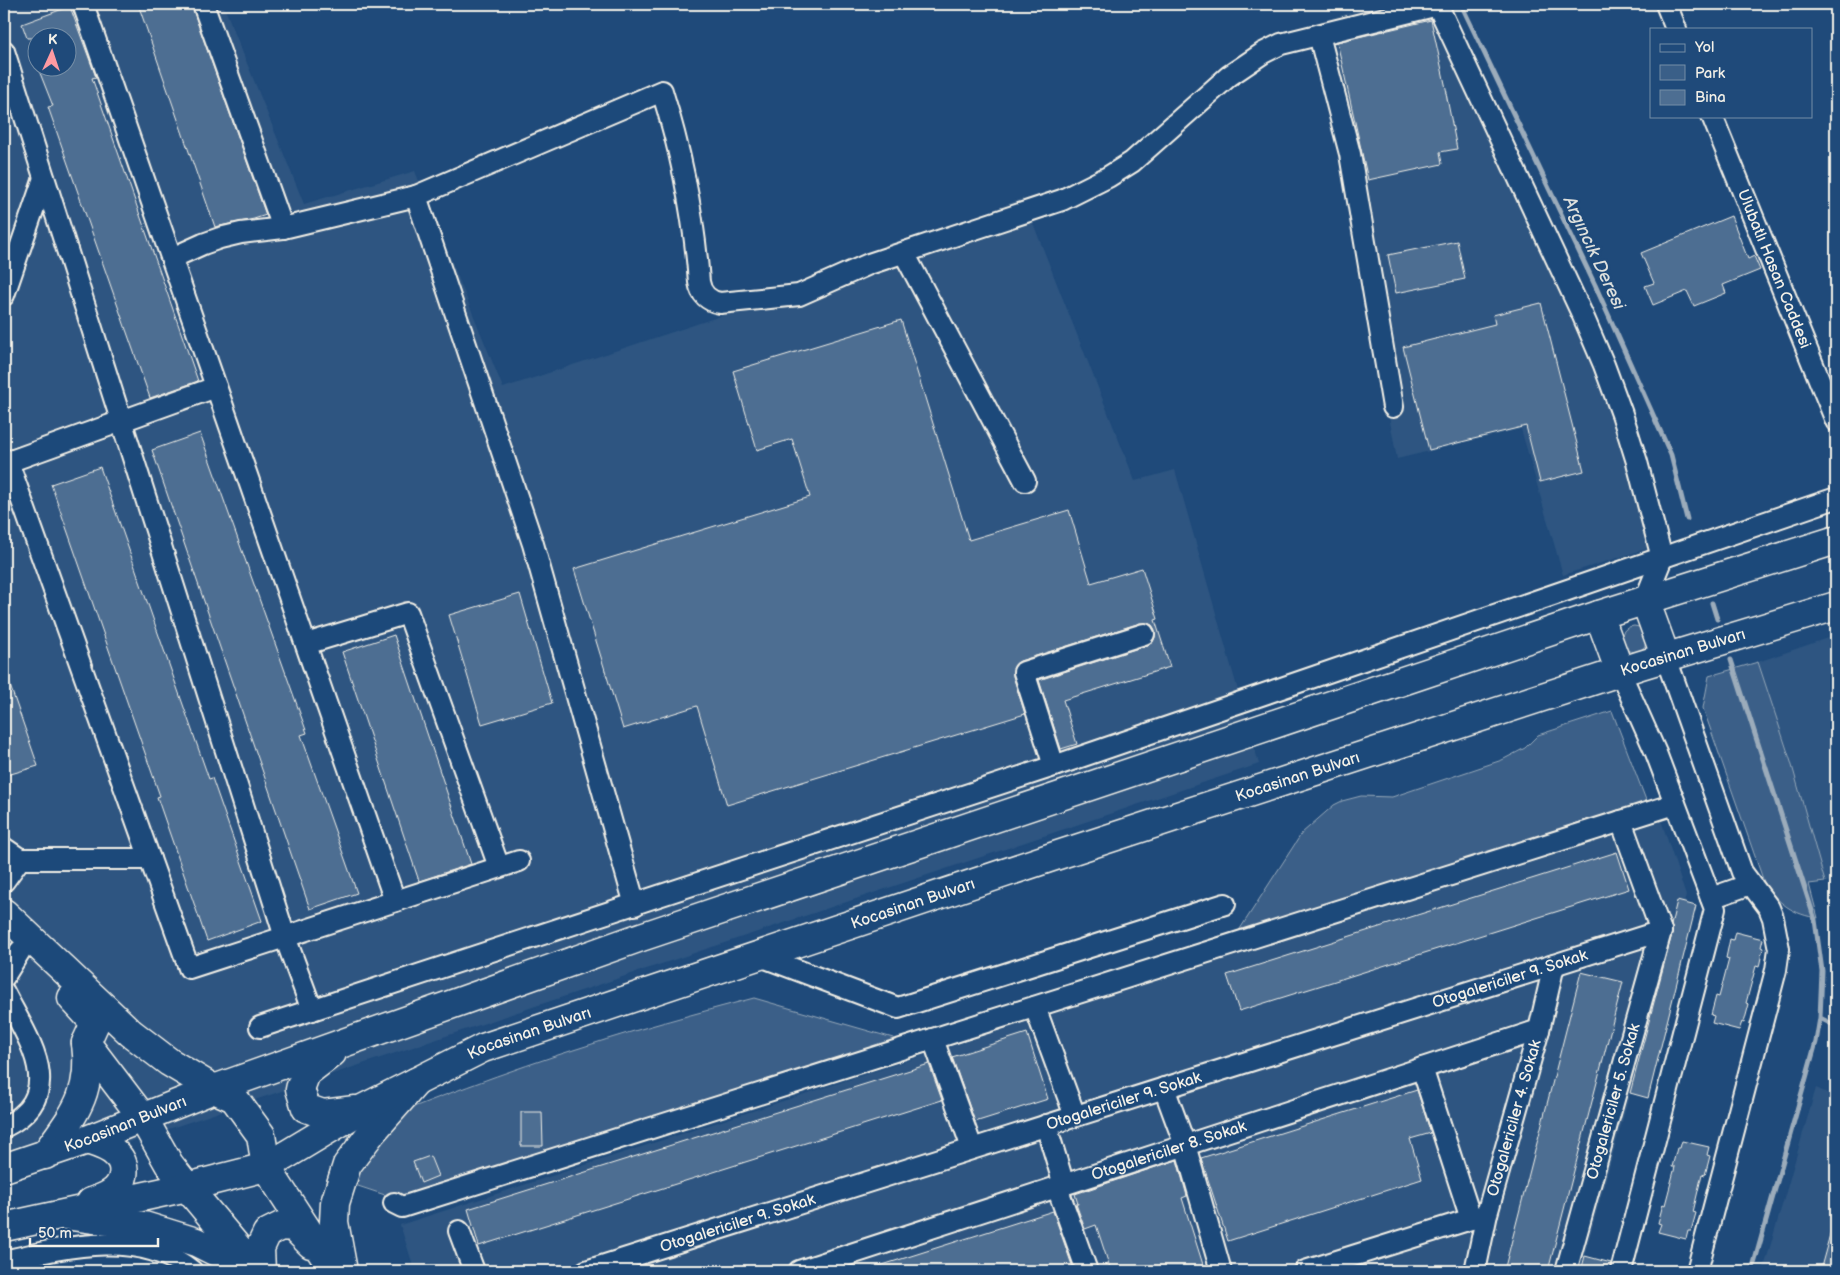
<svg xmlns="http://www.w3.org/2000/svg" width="1840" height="1275" font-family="'Balsamiq Sans',sans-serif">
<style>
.built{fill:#2d5581;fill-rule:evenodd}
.green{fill:#3a5f88;stroke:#97a8b8}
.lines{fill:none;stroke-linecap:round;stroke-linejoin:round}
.stream{stroke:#9cacbb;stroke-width:5}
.building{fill:#4d6e92;stroke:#f4f1e8}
.street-casing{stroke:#f4f1e8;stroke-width:24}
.secondary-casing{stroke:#f4f1e8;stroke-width:31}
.highway-casing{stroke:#f4f1e8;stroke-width:31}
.street{stroke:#1f4a7a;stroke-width:20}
.secondary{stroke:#1f4a7a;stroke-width:28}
.highway{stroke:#1f4a7a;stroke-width:28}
.labels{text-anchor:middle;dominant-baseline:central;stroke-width:5;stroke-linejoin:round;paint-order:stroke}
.street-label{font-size:16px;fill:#f4f1e8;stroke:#1f4a7a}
.water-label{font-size:18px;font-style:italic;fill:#dee0dd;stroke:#1f4a7a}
</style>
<rect width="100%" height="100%" fill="#1f4a7a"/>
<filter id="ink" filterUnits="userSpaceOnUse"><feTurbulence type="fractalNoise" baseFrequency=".02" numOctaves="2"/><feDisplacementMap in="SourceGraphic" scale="10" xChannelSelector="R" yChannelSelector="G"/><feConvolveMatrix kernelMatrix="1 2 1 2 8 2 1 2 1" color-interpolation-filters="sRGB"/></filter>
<g filter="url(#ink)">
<path class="built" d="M4 4H223L304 204 415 171 503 388 748 307 1023 198 1135 481 1175 470 1259 764 4 1184ZM38 38H68V68H38Z
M1380 4H1437L1557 258 1659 545 1563 575 1521 429 1397 459 1341 159 1308 25Z
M1836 635V881L1825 882 1791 762 1758 662Z
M1660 817 1686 896 1580 1271H415L400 1225Z
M1816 1088 1836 1097V1271H1763Z"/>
<path class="green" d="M1621 639a13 13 0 1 1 26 0a13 13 0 1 1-26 0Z
M1758 662 1791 762 1825 882 1809 884 1818 918C1794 915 1777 903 1764 882L1703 708 1709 676Z
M1612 711 1649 808 1229 946 1302 833 1334 805 1342 801 1361 796 1392 797 1502 760 1525 748 1538 735Z
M754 998 900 1040 409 1203 334 1178 350 1132C428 1101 506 1071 586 1046 641 1028 697 1013 754 998Z"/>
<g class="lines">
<path class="stream" d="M1461 4 1595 285 1671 455 1687 519
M1712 603 1717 619
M1731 660 1815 920 1822 971 1820 1018 1816 1042 1752 1271
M1820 1018 1836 1026"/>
</g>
<path class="building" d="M68 4H69L96 77 92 78 198 381 150 398 48 107 53 106 38 68H68V38H27L22 24 68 7Z
M138 4H191L266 215 254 219 215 227Z
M1431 20 1447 93H1446L1457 149 1440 152 1442 164 1368 180 1337 42Z
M1731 216 1748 259 1754 256 1760 270 1723 285 1726 293 1694 306 1687 291 1653 305 1645 286 1654 283 1641 253Z
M1457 241 1465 279 1396 293 1388 255Z
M1541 303 1584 471 1540 482 1526 426 1429 450 1403 347 1495 324 1493 315Z
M901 320 969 540 1069 510 1091 583 1142 568 1158 619 1155 620 1170 667 1063 700 1077 744 1061 749 1039 680 1148 645 1153 642 1155 637V630L1152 625 1147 623H1140L1020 661 1016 664 1013 669V676L1025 714 727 805 697 706 623 729 574 569 810 497 792 439 757 450 733 371Z
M200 433 307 733 301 735 357 893 310 909 152 450Z
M100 467 209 779 212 778 262 921 207 941 157 797 160 796 51 484Z
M520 594 552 703 482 724 449 615Z
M394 635 471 864 419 881 342 652Z
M4 674H6L38 766 4 776Z
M1617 852 1629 889 1239 1011 1227 975Z
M1677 901 1696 906 1648 1098 1630 1093 1672 934 1671 925Z
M1735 932 1763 939 1761 947 1763 948 1759 967 1756 966 1746 1003 1749 1004 1744 1023 1742 1022 1739 1030 1712 1023 1714 1016 1711 1015 1716 996 1719 997 1729 959 1726 958 1730 939 1733 940Z
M1581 972 1623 982 1548 1271H1504Z
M1027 1033 1048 1099 975 1122 952 1057Z
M929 1064 942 1100 479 1246 468 1209Z
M1417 1090 1431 1133 1410 1139 1422 1179 1228 1241 1201 1158Z
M521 1112H542L543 1146H521Z
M1682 1141 1709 1147 1707 1155 1710 1156 1705 1175 1702 1174 1693 1212 1696 1213 1691 1231H1688L1686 1239 1658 1232 1661 1224 1658 1223 1663 1204 1665 1205 1675 1167H1672L1677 1148H1680Z
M430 1156 438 1176 421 1183 413 1162Z
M1177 1160 1187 1196 1182 1198 1205 1271H1111L1096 1225 1085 1229 1076 1204H1078L1075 1194Z
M1053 1211 1074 1271H873V1268Z
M1832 1227 1836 1228V1271H1820Z
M1585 1256 1611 1263 1609 1271H1581Z"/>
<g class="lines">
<defs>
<g id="street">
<path d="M83 4 395 901"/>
<path d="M203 4 283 228"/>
<path d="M1437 4 1583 316 1604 365 1622 414 1637 462 1662 558 1645 600"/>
<path d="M1666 4 1676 29"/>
<path d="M1319 35 1350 154 1393 407"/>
<path d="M4 51 285 937 312 1010"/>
<path id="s1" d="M1712 116 1836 421"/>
<path d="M904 253 1025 481"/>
<path d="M172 258 203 244 220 238 241 233 283 228 416 196"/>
<path d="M4 295 44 178"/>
<path d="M4 459 8 462 189 968 519 861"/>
<path d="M8 462 216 387"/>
<path d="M306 644 408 613 499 867"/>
<path d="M1666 658 1742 872 1769 908 1773 918 1779 949 1776 970 1697 1271"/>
<path d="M1620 672 1656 753 1715 909 1621 1271"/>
<path d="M1054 766 1024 672 1144 634"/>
<path d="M1621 821 1661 931"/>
<path d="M4 848 20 859H150"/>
<path d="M4 881 20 859"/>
<path d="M1711 898 1751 884"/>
<path d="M635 905 533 544 416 196 662 91C682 155 694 215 699 282 701 294 708 301 720 303L799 295 869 264 1062 200 1108 177 1132 162 1229 76 1263 53 1281 44 1438 5"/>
<path d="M760 956 898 1008 1225 904"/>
<path d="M4 977 20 951"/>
<path d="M4 992C27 1038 70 1094 4 1127"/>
<path d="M1035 1007 1075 1116"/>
<path d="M260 1027 1054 766 1836 498"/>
<path d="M933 1039 972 1148"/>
<path d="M1422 1068 1471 1219"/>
<path d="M1164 1088 1185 1145 1221 1271"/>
<path d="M1046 1125 1064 1185"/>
<path d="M1057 1187 1087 1271"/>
<path d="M394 1203 402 1207 1675 804"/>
<path d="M459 1231 474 1271"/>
<path d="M4 1261C65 1247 139 1228 192 1271"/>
<path id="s2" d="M586 1271 1661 931"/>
<path id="s3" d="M799 1271 1539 1030"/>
<path d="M1305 1271 1487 1214"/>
<path id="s4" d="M1475 1271 1487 1214 1539 1030 1554 965"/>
<path id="s5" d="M1566 1271 1661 931"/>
</g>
<path id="secondary" d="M4 913 131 1033 169 1062 214 1089
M72 998 95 1023 86 1043 143 1118
M266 1167 334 1271
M187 1187 252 1265
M64 1215 144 1226 196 1242 254 1271
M261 1271 260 1248 267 1233 281 1226 294 1227 311 1244
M343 1271 334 1222 335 1203 347 1165 372 1132 416 1082"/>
<g id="highway">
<path d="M1645 600 1666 658"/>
<path d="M1599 615 1620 672"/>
<path d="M332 1053 306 1073 300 1089 306 1108 323 1114 355 1110"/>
<path d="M214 1089 234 1098 261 1135 266 1167"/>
<path d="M143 1118 169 1164 187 1187"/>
<path d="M87 1140C96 1143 108 1146 116 1154 129 1166 124 1186 110 1194 104 1198 97 1200 91 1202"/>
<path d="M45 1155C73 1115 93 1095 86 1043"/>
<path id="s6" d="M4 1168 87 1140 214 1089 641 937 1599 615 1836 540"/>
<path id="s7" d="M4 1227 187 1187 266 1167 364 1108 483 1048 1055 856 1294 778 1641 665 1836 606"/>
</g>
</defs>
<use href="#street" class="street-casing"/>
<use href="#secondary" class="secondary-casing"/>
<use href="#highway" class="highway-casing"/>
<use href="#street" class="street"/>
<use href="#secondary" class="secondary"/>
<use href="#highway" class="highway"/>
</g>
</g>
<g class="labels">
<g class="street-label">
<text stroke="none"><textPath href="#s1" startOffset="165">Ulubatlı Hasan Caddesi</textPath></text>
<text stroke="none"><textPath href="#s7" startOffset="1780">Kocasinan Bulvarı</textPath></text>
<text stroke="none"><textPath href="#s7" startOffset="1375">Kocasinan Bulvarı</textPath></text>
<text stroke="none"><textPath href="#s7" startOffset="970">Kocasinan Bulvarı</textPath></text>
<text stroke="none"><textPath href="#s2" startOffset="969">Otogalericiler 9. Sokak</textPath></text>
<text stroke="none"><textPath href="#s7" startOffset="565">Kocasinan Bulvarı</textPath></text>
<text stroke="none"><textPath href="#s2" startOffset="564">Otogalericiler 9. Sokak</textPath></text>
<text stroke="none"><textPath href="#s5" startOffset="176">Otogalericiler 5. Sokak</textPath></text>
<text stroke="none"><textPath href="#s4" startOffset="158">Otogalericiler 4. Sokak</textPath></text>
<text stroke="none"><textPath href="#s6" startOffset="129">Kocasinan Bulvarı</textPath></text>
<text stroke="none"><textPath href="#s3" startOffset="389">Otogalericiler 8. Sokak</textPath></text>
<text stroke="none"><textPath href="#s2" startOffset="159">Otogalericiler 9. Sokak</textPath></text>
</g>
<g class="water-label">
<text transform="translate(1594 253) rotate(65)">Argıncık Deresi</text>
</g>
</g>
<rect width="1840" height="1275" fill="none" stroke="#1f4a7a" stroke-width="20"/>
<rect x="10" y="10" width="1820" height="1255" fill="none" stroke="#f4f1e8" stroke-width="2" filter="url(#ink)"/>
<rect x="1650" y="28" width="162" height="90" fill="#1f4a7a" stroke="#748da6"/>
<rect x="1660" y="44" width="25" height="8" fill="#1f4a7a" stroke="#748da6"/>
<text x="1695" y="52" font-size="15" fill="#f4f1e8">Yol</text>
<rect x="1660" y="65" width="25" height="15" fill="#3a5f88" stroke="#748da6"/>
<text x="1695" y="78" font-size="15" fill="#f4f1e8">Park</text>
<rect x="1660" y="90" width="25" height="15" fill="#4d6e92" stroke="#748da6"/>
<text x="1695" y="102" font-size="15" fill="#f4f1e8">Bina</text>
<g transform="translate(52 52) rotate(3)"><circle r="24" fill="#1f4a7a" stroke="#748da6"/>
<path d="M0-4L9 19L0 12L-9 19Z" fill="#ff9aa2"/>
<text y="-8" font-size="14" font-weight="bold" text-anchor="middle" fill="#f4f1e8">K</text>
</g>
<path d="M30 1238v8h128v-8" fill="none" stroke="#f4f1e8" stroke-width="2.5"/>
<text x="38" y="1238" font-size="15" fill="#f4f1e8" stroke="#1f4a7a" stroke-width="4" paint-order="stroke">50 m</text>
</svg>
